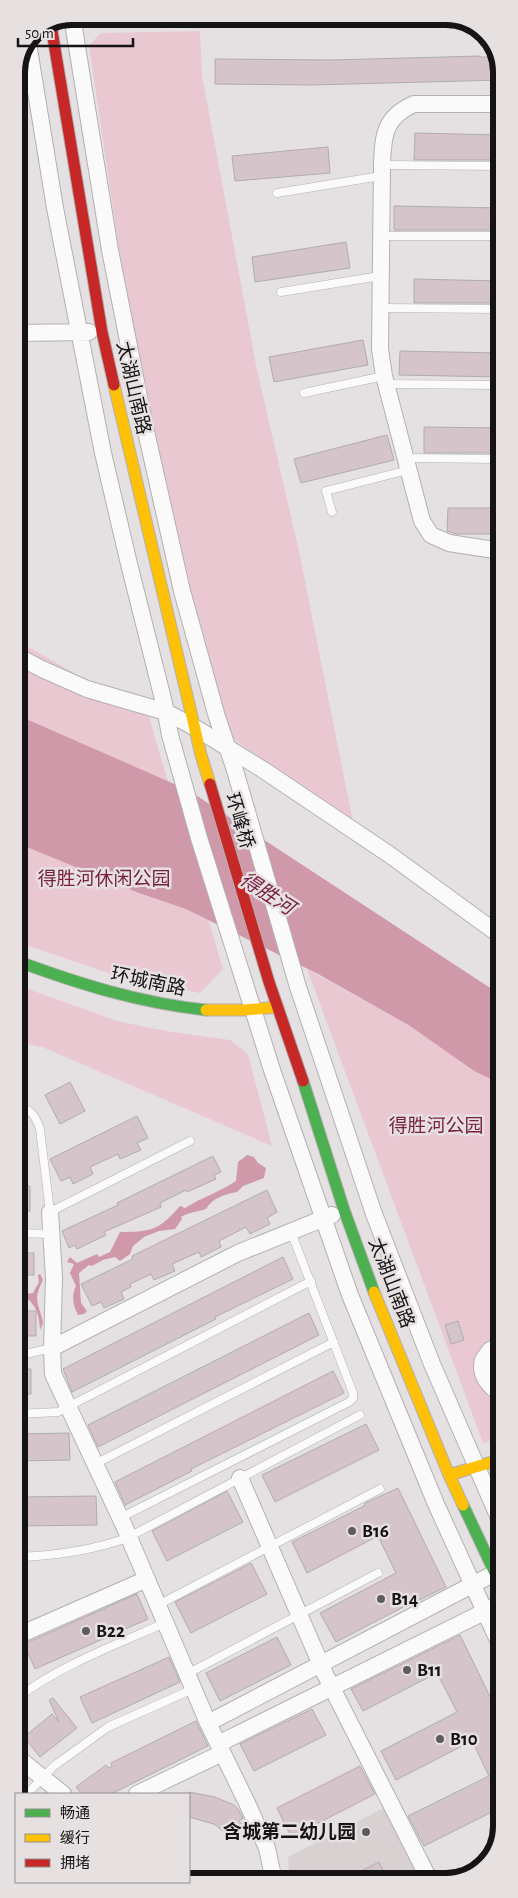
<svg xmlns="http://www.w3.org/2000/svg" width="518" height="1898" font-family="'Alegreya Sans','Noto Sans SC',sans-serif">
<style>
.built{fill:#d9d0d2}
.green{fill:#eac8d2}
.water{fill:#cf99a9}
.building{fill:#d5c4c9;stroke:#afadad}
.lines{fill:none;stroke-linecap:round;stroke-linejoin:round}
.lane-casing{stroke:#b3b0b1;stroke-width:9}
.street-casing{stroke:#b3b0b1;stroke-width:18}
.fast-casing{stroke:#b3b0b1;stroke-width:13}
.slow-casing{stroke:#b3b0b1;stroke-width:13}
.jam-casing{stroke:#b3b0b1;stroke-width:13}
.lane{stroke:#fbfafb;stroke-width:8}
.street{stroke:#fbfafb;stroke-width:16}
.fast{stroke:#4caf50;stroke-width:11}
.slow{stroke:#ffc107;stroke-width:11}
.jam{stroke:#c62828;stroke-width:11}
.poi-dot{fill:#5e5b5c;stroke:#e6e0e1;stroke-width:2}
.labels{text-anchor:middle;dominant-baseline:central;stroke-width:5;stroke-linejoin:round;paint-order:stroke}
.street-label{font-size:19px;fill:#151314;stroke:#e6e0e1}
.park-label{font-size:19px;fill:#781f42;stroke:#e6e0e1}
.poi-label{font-size:19px;font-weight:bold;fill:#151314;stroke:#e6e0e1;text-anchor:start}
.water-label{font-size:20px;font-style:italic;fill:#792043;stroke:#e6e0e1}
.rim{fill:none;stroke:#151314;stroke-width:6}
</style>
<rect width="100%" height="100%" fill="#e5e1e2"/>
<path class="built" d="M384 1808 420 1881H290L288 1857Z"/>
<path class="green" d="M200 31 202 75 257 370 299 551 353 822 216 727 131 331 89 45 101 33Z
M17 640 149 717 223 969 200 993 120 977 17 942Z
M307 969 410 1026 474 1071 501 1084V1437L483 1443Z
M17 985 117 1021 166 1031 230 1040 248 1054 272 1146 42 1047 17 1042Z"/>
<path class="water" d="M17 715 188 790 501 995V1084L474 1071 410 1026 318 974 186 909 139 893 17 843Z
M247 1155 254 1157 258 1163 266 1168 264 1178 243 1186 237 1192C226 1194 212 1198 206 1209 197 1212 190 1212 181 1217L182 1219 175 1229 159 1231 144 1237 133 1246 130 1254 120 1261 115 1257 103 1260 92 1266 89 1265 79 1273 81 1303 87 1311 84 1314 78 1315C73 1306 71 1295 76 1286L70 1273 74 1264 67 1262 70 1257 77 1263 97 1254 99 1257 110 1252 120 1232C152 1232 159 1230 180 1206L185 1208C201 1198 219 1192 236 1181L238 1162Z
M40 1274 43 1280C32 1302 39 1302 43 1323L40 1330C39 1318 38 1309 29 1300L17 1299V1295L33 1293 39 1282 38 1275Z"/>
<path class="building" d="M480 56V57H498L501 61V80L311 85 215 84V59L332 60Z
M415 133 501 135V160H414Z
M328 147 330 173 235 181 232 156Z
M394 206 501 208V230H394Z
M346 242 350 268 255 282 252 257Z
M414 279 501 281V303H414Z
M363 340 368 365 274 382 269 357Z
M400 351 501 353V377L399 375Z
M424 427 501 428V453H424Z
M387 435 394 460 301 483 294 459Z
M448 508H501V534H456L447 531Z
M70 1082 85 1111 60 1124 45 1095Z
M137 1116 148 1138 137 1143 141 1150 120 1159 118 1154 90 1167 93 1174 73 1184 70 1177 61 1181 50 1159Z
M213 1156 221 1172 214 1175 216 1179 187 1192 186 1190 160 1203 161 1207 104 1232 106 1235 77 1249 75 1245 69 1248 62 1231 118 1205 117 1203Z
M17 1186H30V1211H17Z
M267 1190 277 1212 267 1218 270 1224 250 1234 246 1227 219 1241 221 1247 201 1257 199 1252 172 1264 175 1271 154 1280 151 1274 130 1284 131 1287 121 1292 124 1299 104 1308 101 1302 92 1306 81 1284 133 1259 132 1256Z
M17 1253H34V1275H17Z
M283 1257 293 1279 215 1317 216 1319 72 1392 63 1369Z
M17 1311H36V1336H17Z
M309 1313 319 1335 98 1447 88 1425Z
M458 1321 464 1340 451 1344 445 1325Z
M17 1369H31V1394L17 1395Z
M333 1371 344 1393 191 1469 192 1471 125 1505 115 1482Z
M366 1424 379 1450 275 1502 262 1475Z
M69 1433 70 1460 17 1461V1434Z
M398 1488 446 1587 411 1604V1603L336 1642 320 1613 396 1573 378 1536 307 1573 292 1542 364 1506 365 1503Z
M227 1491 243 1522 167 1561 152 1531Z
M96 1496 97 1525 17 1526V1497Z
M251 1563 267 1594 191 1633 175 1602Z
M137 1594 148 1619 35 1669 24 1644Z
M460 1635 502 1721V1807L424 1846 408 1816 489 1776 472 1741 396 1780 381 1751 457 1712 437 1673 363 1711 351 1689Z
M277 1637 291 1665 220 1701 206 1673Z
M169 1657 180 1682 92 1723 80 1697Z
M53 1698 77 1728 40 1757 24 1737 52 1714 59 1722 49 1700Z
M312 1709 326 1735 254 1771 240 1744Z
M196 1721 208 1746 111 1794H82L76 1787 106 1765 109 1768 112 1766 111 1763Z
M360 1766 375 1794 291 1837 277 1808Z
M189 1792 215 1797 234 1805 238 1809 243 1818 239 1821 245 1827 232 1838 214 1824 189 1817Z
M379 1862 388 1881H342Z"/>
<g class="lines">
<defs>
<path id="lane" d="M382 165 501 166
M277 193 381 176
M381 236H501
M281 292 380 276
M380 308 501 309
M386 384 501 385
M304 393 384 376
M405 458 501 459
M332 512 326 491 408 470
M17 1107C31 1108 36 1117 40 1129L50 1212 190 1141
M17 1233 51 1234
M17 1353H30L52 1348
M17 1414 58 1412 311 1281
M95 1464 334 1342
M120 1518 349 1402 353 1398V1393L291 1232
M17 1557C52 1556 96 1550 129 1537L360 1415
M158 1605 380 1489
M187 1674 378 1573
M17 1698C61 1665 115 1645 165 1623
M27 1794 54 1766 108 1727 193 1689"/>
<path id="street" d="M72 16 110 250 145 427 182 591 217 717 234 767 298 987 374 1214 432 1364 502 1525
M28 43 55 208 103 453 129 564 164 703 170 735 199 838 272 1070 350 1295 436 1504 502 1649
M501 104H414C384 117 383 136 382 165L380 349 384 376 422 521 431 535 449 543 501 551
M16 333 89 332
M17 656 42 669 87 689 166 712 194 727 262 769 390 855 501 936
M50 1212 54 1278 52 1348 53 1374 125 1528 208 1723 247 1803 267 1848 274 1881
M501 1346 490 1350C488 1353 485 1357 483 1360 479 1374 489 1388 501 1392
M52 1348 238 1253 332 1215
M240 1478 325 1674 430 1881
M17 1636 147 1579
M208 1723 495 1573
M218 1744 502 1603
M17 1757 63 1794
M137 1794 222 1753"/>
<path id="fast" d="M17 961C79 984 140 1003 206 1010
M303 1081 344 1210 374 1292
M463 1505 502 1588"/>
<path id="slow" d="M114 385 201 755 210 784
M206 1010H245L278 1007
M374 1292 449 1475 463 1505
M449 1475 502 1459"/>
<path id="jam" d="M51 25 102 332 114 385
M210 784 269 982 303 1081"/>
</defs>
<use href="#lane" class="lane-casing"/>
<use href="#street" class="street-casing"/>
<use href="#fast" class="fast-casing"/>
<use href="#slow" class="slow-casing"/>
<use href="#jam" class="jam-casing"/>
<use href="#lane" class="lane"/>
<use href="#street" class="street"/>
<use href="#fast" class="fast"/>
<use href="#slow" class="slow"/>
<use href="#jam" class="jam"/>
</g>
<g class="poi-dot">
<circle cx="352" cy="1531" r="5"/>
<circle cx="381" cy="1599" r="5"/>
<circle cx="86" cy="1631" r="5"/>
<circle cx="407" cy="1670" r="5"/>
<circle cx="440" cy="1739" r="5"/>
<circle cx="366" cy="1832" r="5"/>
</g>
<g class="labels">
<g class="street-label">
<text transform="translate(133 388) rotate(77)">太湖山南路</text>
<text transform="translate(239 821) rotate(73)">环峰桥</text>
<text transform="translate(148 982) rotate(12)">环城南路</text>
<text transform="translate(391 1283) rotate(69)">太湖山南路</text>
</g>
<g class="park-label">
<text x="104" y="879">得胜河休闲公园</text>
<text x="436" y="1126">得胜河公园</text>
</g>
<g class="poi-label">
<text x="362" y="1531">B16</text>
<text x="391" y="1599">B14</text>
<text x="96" y="1631">B22</text>
<text x="417" y="1670">B11</text>
<text x="450" y="1739">B10</text>
<text x="356" y="1832" text-anchor="end">含城第二幼儿园</text>
</g>
<g class="water-label">
<text transform="translate(267 894) rotate(33)">得胜河</text>
</g>
</g>
<path d="M0 0H518V1898H0ZM72 25H446A47 47 0 0 1 493 72V1826A47 47 0 0 1 446 1873H72A47 47 0 0 1 25 1826V72A47 47 0 0 1 72 25Z" fill="#e6e0e1" fill-rule="evenodd"/>
<path class="rim" d="M72 25H446A47 47 0 0 1 493 72V1826A47 47 0 0 1 446 1873H72A47 47 0 0 1 25 1826V72A47 47 0 0 1 72 25Z"/>
<rect x="15" y="1793" width="175" height="90" fill="#e6e0e1" stroke="#928e8f"/>
<rect x="25" y="1809" width="25" height="8" fill="#4caf50" stroke="#928e8f"/>
<text x="60" y="1818" font-size="15" fill="#151314">畅通</text>
<rect x="25" y="1834" width="25" height="8" fill="#ffc107" stroke="#928e8f"/>
<text x="60" y="1843" font-size="15" fill="#151314">缓行</text>
<rect x="25" y="1859" width="25" height="8" fill="#c62828" stroke="#928e8f"/>
<text x="60" y="1868" font-size="15" fill="#151314">拥堵</text>
<path d="M18 38v8h115v-8" fill="none" stroke="#151314" stroke-width="2.5"/>
<text x="25" y="38" font-size="15" fill="#151314" stroke="#e6e0e1" stroke-width="4" paint-order="stroke">50 m</text>
</svg>
